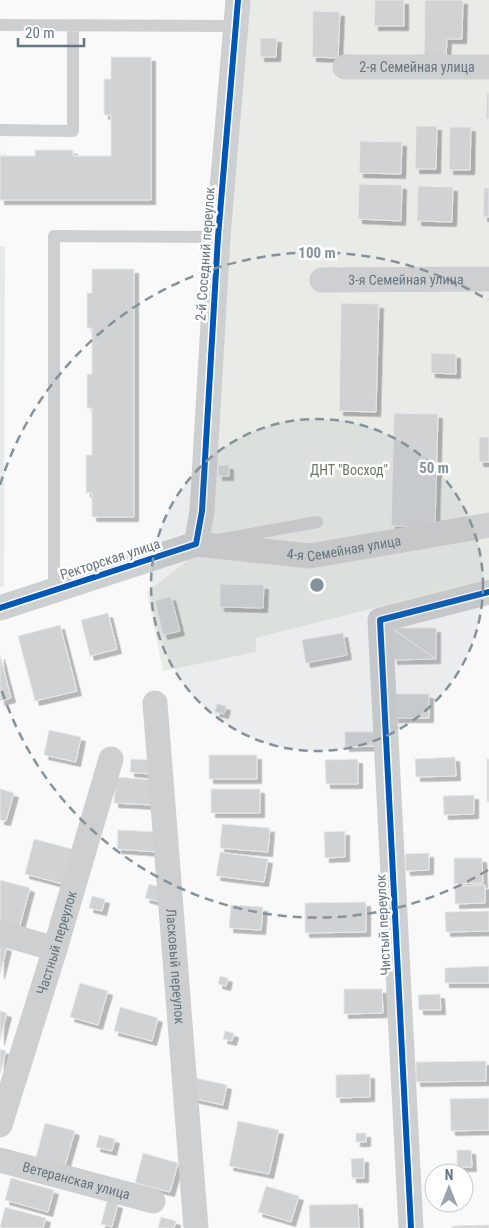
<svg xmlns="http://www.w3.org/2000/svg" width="489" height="1228" font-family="'Roboto Condensed',sans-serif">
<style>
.built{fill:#e8e9e9}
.green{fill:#e8ebe6}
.building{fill:#d0d2d3;stroke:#e8e8e8;filter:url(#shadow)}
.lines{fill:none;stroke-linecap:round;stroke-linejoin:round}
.lane{stroke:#cecfd0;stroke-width:12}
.street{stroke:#cecfd0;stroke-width:25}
.cycleway-casing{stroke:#fff;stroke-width:9}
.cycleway{stroke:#0057b8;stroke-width:6}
.ring{fill:none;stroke:#84929c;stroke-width:2.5;stroke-dasharray:9 6}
.labels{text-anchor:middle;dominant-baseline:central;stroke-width:5;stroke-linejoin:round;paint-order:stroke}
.street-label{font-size:14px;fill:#657683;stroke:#fff}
.park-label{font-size:14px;fill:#687a64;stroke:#fff}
.centre{fill:#84929c;stroke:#fff;stroke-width:2.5}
.ring-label{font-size:15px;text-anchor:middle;font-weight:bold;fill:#84929c;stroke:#fff;stroke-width:5;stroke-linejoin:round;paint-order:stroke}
</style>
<defs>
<filter id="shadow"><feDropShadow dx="4.5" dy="4.5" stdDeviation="0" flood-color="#0004"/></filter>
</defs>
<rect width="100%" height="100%" fill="#f9f9f9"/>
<path class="built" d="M0 246H5L4 586 0 587Z"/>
<path class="green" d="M245 0H489V579L256 638V652L163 671 147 592 195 555Z"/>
<path class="building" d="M375 0H404V26H374Z
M425 0H463L462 39H447L446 58 424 57Z
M313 11 340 12 338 58 312 57Z
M260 38H277L276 57H260Z
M111 57H151V200H0V150V156H35V150H73V156H111V115H104V79H111Z
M487 92 489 93V119H486Z
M416 126H437L436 169H415Z
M450 127H471L470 170H449Z
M360 141 402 142 401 174 359 173Z
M359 184 402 185 401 221 358 219Z
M418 186 453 187 452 222 417 221Z
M484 188H489V217H483Z
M92 269H134V517H92V493H86V455H92V408H87V374H92V328H87V293H92Z
M341 303 379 304 376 412 339 411Z
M431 353 456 354V374L431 373Z
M394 413 438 414 435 527 391 526Z
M479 437H489V462H479Z
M218 465H229V476H218Z
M220 584 264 585 263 608 220 607Z
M171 596 180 631 163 635 155 601Z
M108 613 117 649 90 656 81 620Z
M60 625 77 691 35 701 18 636Z
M392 628 436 659 393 660Z
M392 628H436V659Z
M343 633 347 655 306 663 302 640Z
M0 655 11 698 0 701Z
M393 694H429V718H394Z
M217 704 226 706 224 714 215 712Z
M49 730 81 737 76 762 44 755Z
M345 732H379V746L345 747Z
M209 755H257V779H209Z
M455 757 456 776 416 777 415 759Z
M131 759 150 760 149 774 130 772Z
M358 759V784H326L325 760Z
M487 759H489V802H487Z
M116 777 154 780 153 805 114 803Z
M0 789 14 793 6 821 0 820Z
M211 789H260V813H211Z
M474 795V814L444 815 443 796Z
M222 824 270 828 268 852 220 848Z
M118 830 159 832 158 852 117 849Z
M345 831V857L325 858 324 832Z
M34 839 72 849 63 884 25 874Z
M220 852 268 859 264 882 216 876Z
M429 853V870L406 871 405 854Z
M454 858H482L483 883 454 884Z
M0 880 30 888 19 929 0 924Z
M149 884 166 889 163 903 145 898Z
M485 885V903L455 904V886Z
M92 896 105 899 102 911 89 908Z
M366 902V932L305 933V903Z
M231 905 263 907 261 930 229 928Z
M489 911V931L446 932 445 912Z
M0 945 7 947 0 974Z
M489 966V983H445V968Z
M220 976 228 978 226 986 218 984Z
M80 983 108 991 98 1025 70 1017Z
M344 989H382L383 1013 344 1014Z
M440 994 441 1010H419L418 995Z
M120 1007 158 1018 152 1041 114 1031Z
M0 1011 7 1013 0 1040Z
M225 1031 234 1033 232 1041 223 1039Z
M0 1049 6 1051 0 1074Z
M486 1061V1081L416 1082V1062Z
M370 1074V1097L336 1098V1075Z
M196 1078 227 1085 223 1105 192 1098Z
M489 1098V1130L451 1131 450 1099Z
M238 1121 279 1130 269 1174 229 1166Z
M45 1123 75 1131 64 1169 35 1161Z
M356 1133H366V1142H356Z
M99 1135 115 1139 112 1151 96 1147Z
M457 1150H471L472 1167H457Z
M143 1153 178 1163 170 1192 135 1183Z
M364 1158V1178H352L351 1159Z
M11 1178 54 1190 48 1212 5 1200Z
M266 1186 299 1196 291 1222 258 1212Z
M107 1201 118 1204 112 1227 101 1224Z
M358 1204 359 1228H310L309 1205Z
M5 1207 46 1218 43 1228H0Z
M161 1217 176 1221 174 1228H158Z
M489 1225V1228H452V1226Z"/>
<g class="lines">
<path class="lane" d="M0 25 236 26
M0 130 73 131V25
M223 539 317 522
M54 590V236L218 237"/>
<g class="street">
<path id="s1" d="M345 67H489"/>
<path id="s2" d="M322 280 489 279"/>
<path id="s3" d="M196 544 310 556 489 525"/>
<path d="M0 608 196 544 202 511 218 237 238 0"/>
<path id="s4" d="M155 703 196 1228"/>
<path d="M0 933 55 949"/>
<path id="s5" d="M0 1125 55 949 111 759"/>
<path id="s6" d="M0 1160 153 1201"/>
<path d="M411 1228 380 620 489 592"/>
</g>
<defs>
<path id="cycleway" d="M0 608 196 544 202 511 218 237 238 0
M411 1228 380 620 489 592"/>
</defs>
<use href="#cycleway" class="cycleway-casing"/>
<use href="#cycleway" class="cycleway"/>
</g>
<circle cx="317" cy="585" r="166" fill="#84929c" fill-opacity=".12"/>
<g class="ring">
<circle cx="317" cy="585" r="166"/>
<path d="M488 870A332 332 0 0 1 0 685M0 485A332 332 0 0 1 488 300"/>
</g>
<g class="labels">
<g class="street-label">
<text stroke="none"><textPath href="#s1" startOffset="72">2-я Семейная улица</textPath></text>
<text transform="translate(205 254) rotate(-86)">2-й Соседний переулок</text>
<text stroke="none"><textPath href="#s2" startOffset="84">3-я Семейная улица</textPath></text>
<text stroke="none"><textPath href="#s3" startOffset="149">4-я Семейная улица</textPath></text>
<text transform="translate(110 559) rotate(-18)">Ректорская улица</text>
<text transform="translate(383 925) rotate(-93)">Чистый переулок</text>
<text stroke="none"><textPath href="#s5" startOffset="191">Частный переулок</textPath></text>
<text stroke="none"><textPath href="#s4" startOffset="264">Ласковый переулок</textPath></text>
<text stroke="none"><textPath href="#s6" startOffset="79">Ветеранская улица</textPath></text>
</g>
<g class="park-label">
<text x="349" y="470">ДНТ "Восход"</text>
</g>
</g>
<circle cx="317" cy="585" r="8" class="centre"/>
<g class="ring-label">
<text x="317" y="258">100 m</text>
<text x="434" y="473">50 m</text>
</g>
<g transform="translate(449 1188)"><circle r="24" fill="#ffffff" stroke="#c1c8cd"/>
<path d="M0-4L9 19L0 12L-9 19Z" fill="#99a4ac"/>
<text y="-8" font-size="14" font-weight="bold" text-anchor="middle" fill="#657683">N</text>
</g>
<path d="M18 38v8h66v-8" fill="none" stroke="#657683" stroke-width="2.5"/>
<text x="25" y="38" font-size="15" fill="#657683" stroke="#ffffff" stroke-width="4" paint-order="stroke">20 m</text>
</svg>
